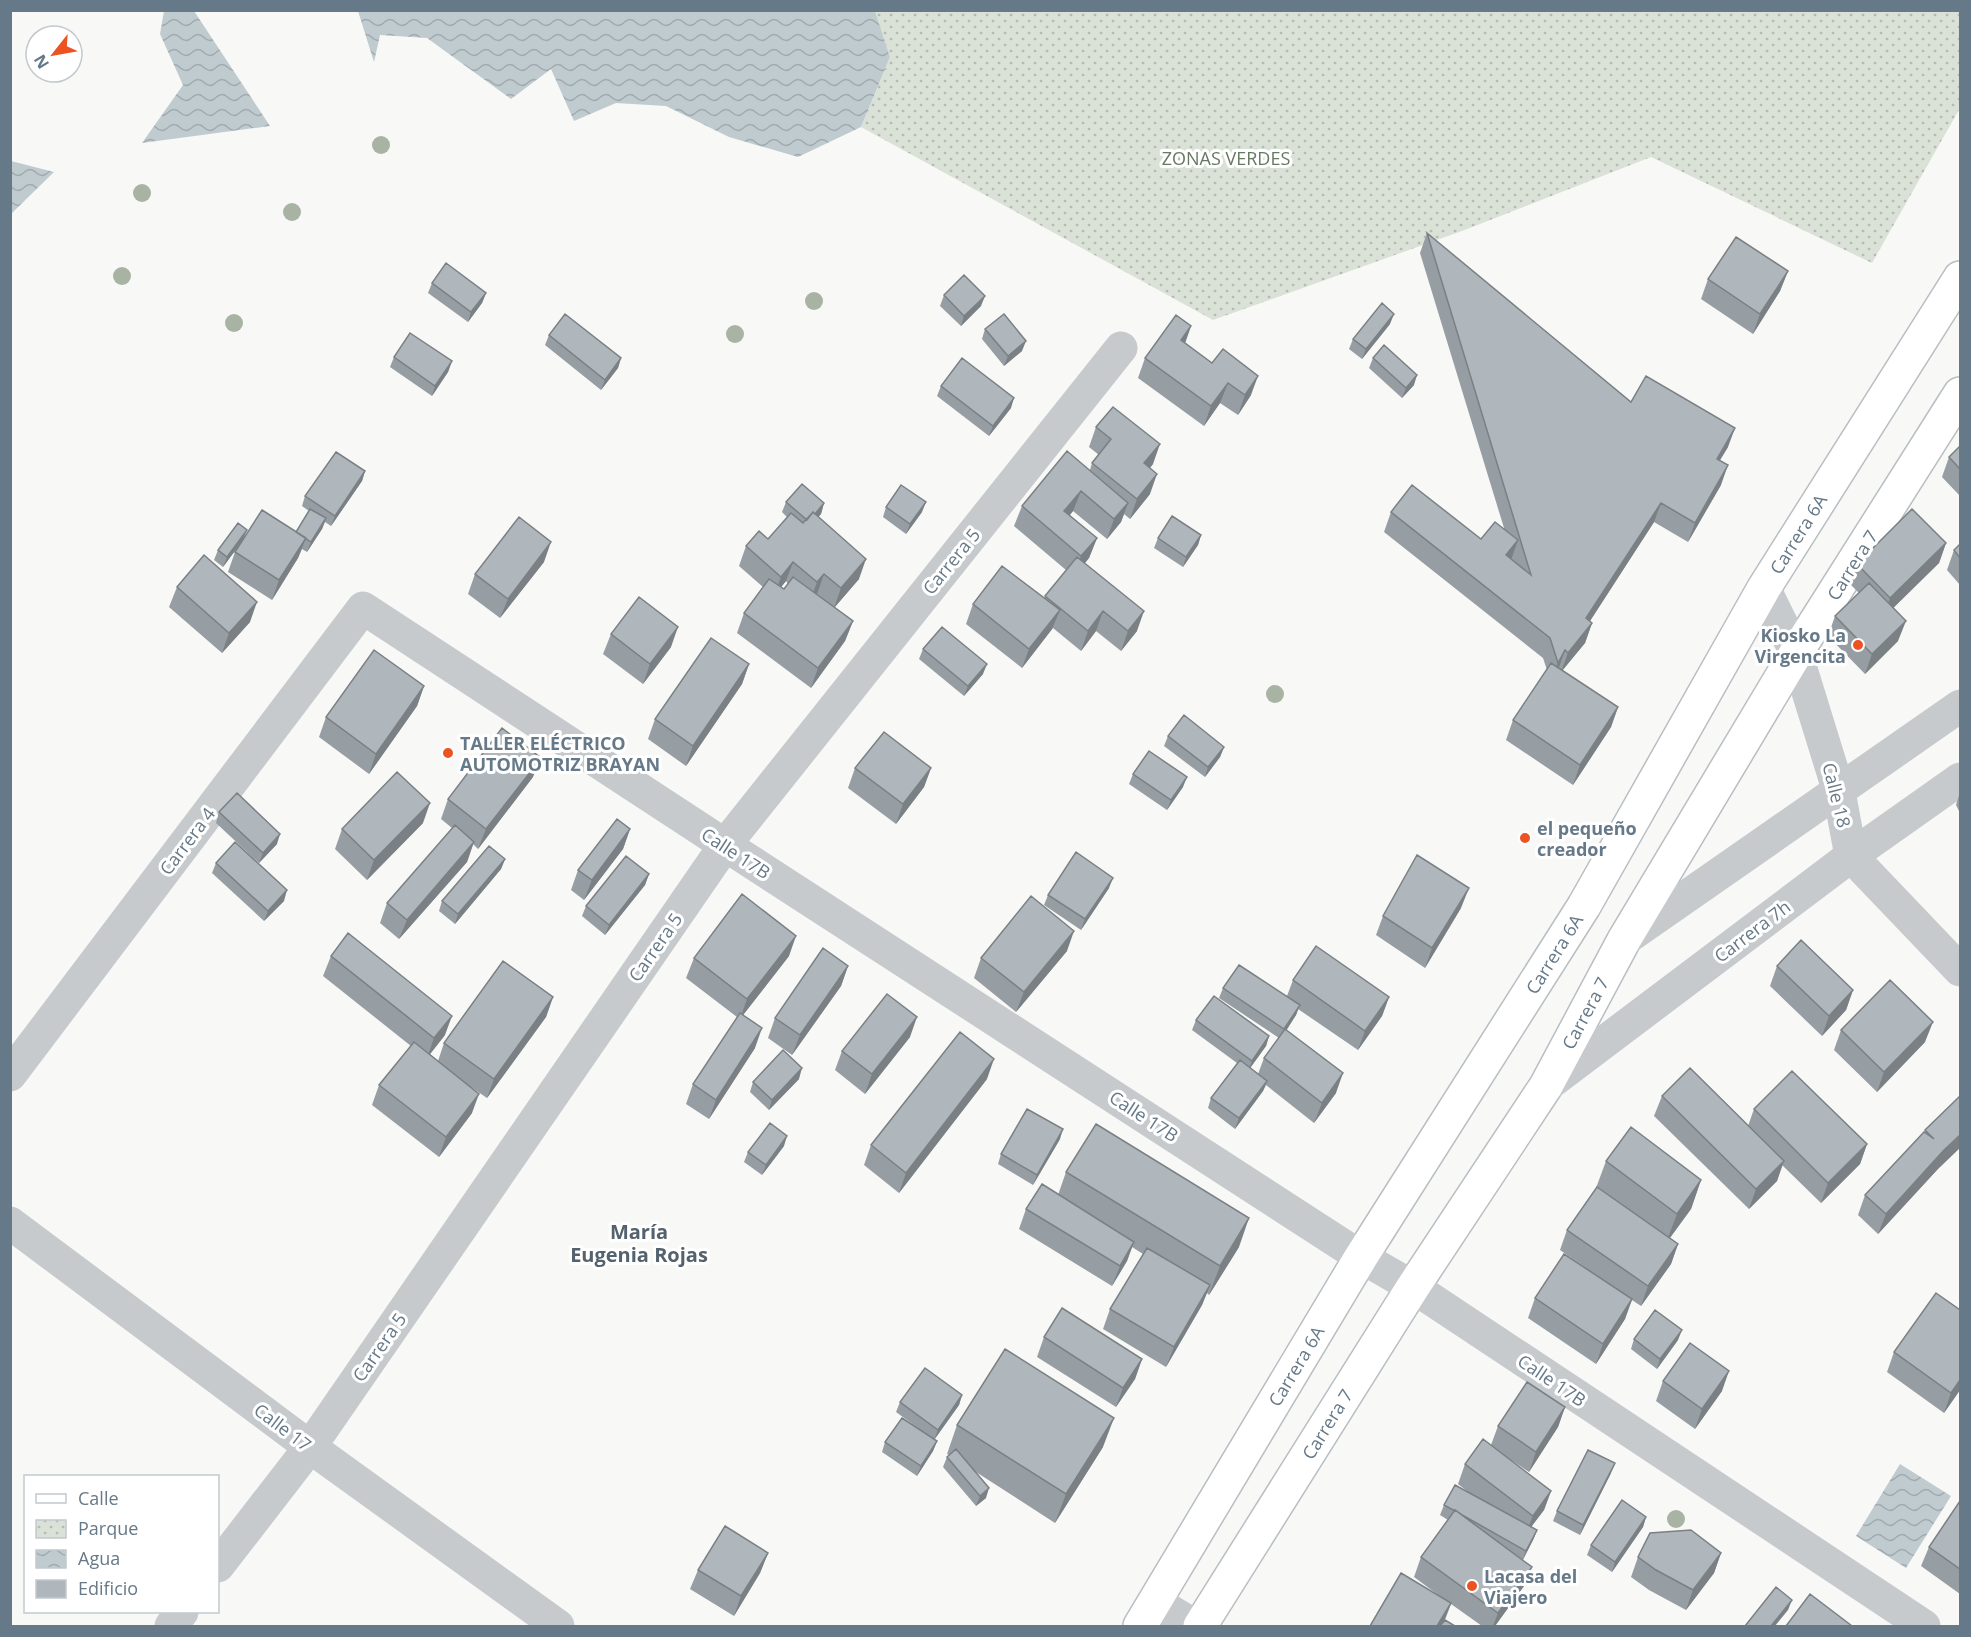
<svg xmlns="http://www.w3.org/2000/svg" width="1971" height="1637" font-family="'Open Sans',sans-serif">
<style>
.park{fill:url(#park-dots)}
.water{fill:url(#water-waves)}
.lines{fill:none;stroke-linecap:round;stroke-linejoin:round}
.secondary-casing{stroke:#b8bec2;stroke-width:36}
.minor{stroke:#c6cacd;stroke-width:33}
.tertiary{stroke:#c6cacd;stroke-width:33}
.secondary{stroke:#fff;stroke-width:33}
.tree{fill:#a8b3a4}
.wall{fill:#969da3;fill-rule:evenodd}
.shaded-wall{fill:#7a8084}
.building{fill:#afb7bd;stroke:#7a8084;stroke-width:1.5}
.poi-dot{fill:#ec5222;stroke:#fff;stroke-width:2}
.labels{text-anchor:middle;dominant-baseline:central;stroke-width:6;stroke-linejoin:round;paint-order:stroke}
.park-label{font-size:18px;fill:#667a61;stroke:#fff}
.street-label{font-size:18px;fill:#667988;stroke:#fff}
.poi-label{font-size:18px;font-weight:bold;fill:#667988;stroke:#fff;text-anchor:start}
.neighbourhood-label{font-size:20px;font-weight:bold;fill:#54626d;stroke:#fff}
</style>
<defs>
<pattern id="park-dots" width="8" height="8" patternUnits="userSpaceOnUse" patternTransform="scale(1.5)"><rect width="8" height="8" fill="#dae1d6"/><path d="M2 2h.1M6 6h.1" fill="none" stroke="#b5bbb3" stroke-width="1.8" stroke-linecap="round"/></pattern>
<pattern id="water-waves" width="16" height="10" patternUnits="userSpaceOnUse" patternTransform="scale(1.5)"><rect width="16" height="10" fill="#c0cbd0"/><path d="M0 5q4-4 8 0t8 0" fill="none" stroke="#a0aaaf"/></pattern>
</defs>
<rect width="100%" height="100%" fill="#f8f8f6"/>
<path class="park" d="M875 11H1960V108L1872 263 1651 157 1462 231 1213 320 861 127 890 57Z"/>
<path class="water" d="M164 11H194L270 126 142 143 183 85 160 34Z
M358 11H875L890 57 861 127 798 157 729 137 666 106 616 103 574 121 551 69 511 99 427 38 380 35 374 62Z
M11 161 54 172 11 214 10 161Z
M1900 1464 1951 1496 1906 1568 1856 1536Z"/>
<g class="lines">
<defs>
<path id="secondary" d="M1140 1626 1361 1257 1584 906 1764 588 1960 278
M1200 1626 1413 1287 1546 1086 1624 940 1796 653 1960 394"/>
</defs>
<use href="#secondary" class="secondary-casing"/>
<path class="minor" d="M1764 588 1796 653 1839 792 1851 856 1960 970
M10 1075 363 608 725 845 1361 1257 1413 1287 1924 1626
M10 1223 310 1447 558 1626
M218 1566 310 1447 725 845 1121 348
M1155 1602 1195 1626
M171 1626 182 1612"/>
<path class="tertiary" d="M1624 940 1960 706
M1546 1086 1851 856 1960 779"/>
<use href="#secondary" class="secondary"/>
</g>
<g class="tree">
<circle cx="381" cy="145" r="9"/>
<circle cx="142" cy="193" r="9"/>
<circle cx="292" cy="212" r="9"/>
<circle cx="122" cy="276" r="9"/>
<circle cx="814" cy="301" r="9"/>
<circle cx="234" cy="323" r="9"/>
<circle cx="735" cy="334" r="9"/>
<circle cx="1275" cy="694" r="9"/>
<circle cx="1676" cy="1519" r="9"/>
</g>
<path class="wall" d="M1427 233 1631 402 1728 447 1720 460 1721 485 1688 542 1654 522 1590 621 1592 623 1585 643 1562 671 1618 707 1611 727 1573 785 1506 740 1513 720 1547 670 1543 658 1384 532 1391 512 1481 539 1504 528 1420 253Z
M1788 271 1780 291 1753 334 1701 299 1708 279Z
M432 283 486 293 482 303 468 322 428 293Z
M944 295 981 306 961 326 940 306Z
M1390 324 1362 359 1349 349 1353 339Z
M1191 326 1185 343 1212 363 1251 395 1238 415 1220 403 1204 426 1138 378 1145 358Z
M985 329 1022 351 1004 366 982 339Z
M549 335 621 358 618 368 601 390 545 345Z
M394 357 452 361 448 372 432 396 390 367Z
M1373 358 1414 385 1402 398 1369 368Z
M941 386 1011 408 989 436 937 396Z
M1096 427 1153 464 1150 468V494L1130 519 1124 514 1121 522 1107 539 1073 511 1070 515 1097 538 1089 558 1085 563 1137 631 1121 651 1096 631 1081 651 1053 628 1022 668 966 624 973 604 1044 598 1066 570 1014 526 1022 506 1090 470 1092 463 1099 455 1089 447Z
M1960 446V496L1942 477 1949 457Z
M365 471 362 481 331 526 325 522 322 529 307 552 302 549 298 558 272 600 228 572 235 552 240 544 223 567 214 560 218 550 244 539 296 532 309 511 302 506 305 496Z
M786 502 824 503 821 514 818 517 859 579 834 608 853 621 845 641 811 688 737 633 744 613 763 587 739 566 746 546 768 539 787 517 782 512ZM786 581 788 584 784 589 781 587Z
M886 507 922 512 906 534 883 517Z
M1201 535 1198 545 1183 567 1154 548 1158 538Z
M1946 543 1939 563 1893 608 1898 641 1865 674 1828 636 1835 616 1859 593 1850 584 1857 564Z
M1960 544V585L1947 570 1954 550Z
M544 562 500 618 468 594 475 574Z
M177 587 250 622 222 653 169 607Z
M611 634 671 647 643 684 603 654Z
M923 649 983 674 964 696 919 659Z
M749 664 742 684 686 766 648 739 655 719Z
M424 686 417 706 369 774 319 737 326 717Z
M1168 736 1224 747 1220 757 1205 777 1164 746Z
M855 768H931L924 787 896 824 848 788Z
M1133 774 1183 787 1167 810 1129 784Z
M533 777 478 849 473 844 467 862 399 939 380 923 387 903 452 828 441 819 448 799Z
M1960 792V813L1956 805Z
M219 812 277 844 259 863 216 823Z
M423 823 367 880 335 849 342 829Z
M630 829 623 849 584 900 571 890 578 870Z
M505 859 501 869 455 924 439 911 442 901Z
M216 863 284 901 264 921 212 873Z
M649 874 645 885 605 935 582 916 586 906Z
M1109 888 1081 930 1044 905 1048 895Z
M1461 908 1425 968 1376 935 1383 916Z
M1067 951 1016 1012 974 978 981 958Z
M331 956 445 1035 430 1054 438 1061 444 1043 553 997 546 1017 487 1098 471 1087 472 1113 439 1157 372 1105 379 1085 411 1046 323 976Z
M789 956 743 1015 755 1048 709 1119 686 1104 693 1084 737 1017 686 978 694 958Z
M848 966 841 986 792 1055 768 1038 775 1018Z
M1777 966 1853 990 1846 1010 1822 1036 1770 986Z
M1293 980 1389 997 1382 1016 1358 1050 1298 1009 1296 1015 1286 1030 1336 1093 1314 1123 1266 1085 1263 1091 1235 1129 1208 1108 1211 1098 1237 1063 1192 1030 1196 1020 1269 1036 1266 1046 1250 1068 1258 1074 1264 1058 1279 1038 1219 998 1223 988 1287 996Z
M1841 1030 1925 1042 1877 1092 1834 1050Z
M910 1037 865 1094 835 1070 842 1051Z
M799 1079 769 1110 750 1092 753 1082Z
M987 1079 899 1193 864 1165 871 1145Z
M1662 1096 1748 1126 1754 1109 1867 1144 1860 1164 1821 1203 1782 1165 1777 1181 1749 1209 1654 1116Z
M1960 1096 1937 1170 1878 1234 1858 1215 1865 1195 1924 1132 1925 1130Z
M1060 1139 1033 1185 998 1164 1001 1154Z
M784 1146 762 1175 744 1162 748 1152Z
M1606 1161 1701 1180 1691 1209 1670 1238 1678 1244 1671 1264 1641 1306 1632 1300 1625 1319 1596 1364 1528 1318 1535 1298 1586 1268 1560 1250 1567 1230 1596 1188Z
M1066 1172 1239 1247 1209 1295 1207 1293 1202 1305 1166 1367 1103 1329 1110 1309 1143 1254 1132 1247 1127 1261 1112 1286 1019 1229 1026 1209 1058 1195Z
M1044 1337 1142 1359 1135 1379 1116 1407 1037 1357Z
M1634 1339 1678 1340 1657 1369 1631 1349Z
M1894 1352 1960 1390 1944 1413 1887 1372Z
M1663 1381 1722 1391 1695 1429 1656 1401Z
M962 1395 959 1405 934 1440 937 1441 933 1451 917 1476 882 1452 885 1442 929 1436 896 1412 900 1402Z
M1565 1407 1558 1427 1529 1472 1499 1452 1551 1491 1544 1510 1531 1527 1537 1530 1533 1540 1523 1560 1524 1586 1495 1626H1482L1451 1604 1445 1620 1370 1626 1441 1597 1414 1577 1421 1557 1448 1520 1440 1515 1444 1505 1467 1491 1458 1484 1465 1464 1491 1445 1498 1426Z
M957 1425 1103 1447 1055 1523 976 1472 986 1498 976 1506 943 1467 947 1457 949 1455 947 1454Z
M1611 1473 1580 1535 1553 1521 1557 1511Z
M1960 1501V1594L1921 1566 1929 1547Z
M1646 1517 1643 1527 1612 1572 1587 1555 1591 1545Z
M768 1553 760 1573 734 1616 690 1589 698 1570Z
M1721 1553 1714 1573 1686 1610 1649 1590 1631 1577 1638 1557Z"/>
<path class="shaded-wall" d="M1788 271 1780 291 1753 334 1760 314Z
M486 293 482 303 468 322 471 312Z
M985 296 981 306 961 326 964 316Z
M1394 314 1390 324 1362 359 1366 349Z
M1191 326 1184 346 1181 340Z
M1026 341 1022 351 1004 366 1008 356Z
M621 358 618 368 601 390 605 380Z
M452 361 448 372 432 396 435 386Z
M1417 375 1414 385 1402 398 1406 388Z
M1258 376 1251 395 1238 415 1245 395Z
M1228 383 1220 403 1204 426 1211 406Z
M1014 398 1011 408 989 436 993 426Z
M1735 428 1728 447 1709 478 1717 459Z
M1160 444 1153 464 1137 483 1144 463Z
M1728 465 1721 485 1688 542 1695 523Z
M365 471 362 481 331 526 335 516Z
M1157 474 1150 494 1130 519 1137 499Z
M1081 491 1073 511 1057 530 1064 511Z
M926 502 922 512 906 534 910 524Z
M824 503 821 514 805 532 809 521Z
M1128 503 1121 522 1107 539 1114 519Z
M1661 503 1654 522 1579 638 1586 618Z
M326 518 322 529 307 552 311 542Z
M247 530 243 540 223 567 227 557Z
M1201 535 1198 545 1183 567 1186 557Z
M306 538 298 558 272 600 279 580Z
M1097 538 1089 558 1074 576 1081 556Z
M1518 540 1511 560 1506 555Z
M551 542 544 562 500 618 508 599Z
M1946 543 1939 563 1883 618 1890 598Z
M866 559 859 579 834 608 841 588Z
M793 562 786 581 774 596 781 577Z
M824 574 817 594 810 602 817 582Z
M257 602 250 622 222 653 229 633Z
M1060 610 1052 629 1022 668 1029 649Z
M1103 611 1096 631 1081 651 1088 631Z
M1144 611 1137 631 1121 651 1128 631Z
M853 621 845 641 811 688 818 668Z
M1906 621 1898 641 1865 674 1872 654Z
M1592 623 1585 643 1561 672 1568 653Z
M678 627 671 647 643 684 650 664Z
M1565 650 1558 670 1550 682 1558 663Z
M749 664 742 684 686 766 693 746Z
M987 664 983 674 964 696 968 686Z
M424 686 417 706 369 774 376 754Z
M1618 707 1611 727 1573 785 1580 765Z
M1224 747 1220 757 1205 777 1208 767Z
M541 758 533 777 478 849 486 829Z
M931 768 924 787 896 824 903 804Z
M1187 777 1183 787 1167 810 1171 800Z
M430 803 423 823 367 880 374 860Z
M630 829 623 849 584 900 592 880Z
M280 834 277 844 259 863 263 853Z
M474 842 467 862 399 939 407 920Z
M505 859 501 869 455 924 458 914Z
M649 874 645 885 605 935 609 925Z
M1113 878 1109 888 1081 930 1085 919Z
M1469 888 1461 908 1425 968 1432 948Z
M287 890 284 901 264 921 268 911Z
M1074 931 1067 951 1016 1012 1024 992Z
M796 936 789 956 740 1019 747 999Z
M848 966 841 986 792 1055 800 1035Z
M1853 990 1846 1010 1822 1036 1829 1016Z
M553 997 546 1017 487 1098 494 1079Z
M1389 997 1382 1016 1358 1050 1365 1031Z
M1300 1005 1296 1015 1281 1039 1284 1029Z
M452 1016 445 1035 427 1058 434 1038Z
M917 1017 910 1037 865 1094 872 1074Z
M1933 1022 1925 1042 1877 1092 1884 1072Z
M762 1028 755 1048 709 1119 716 1100Z
M1269 1036 1266 1046 1248 1071 1252 1061Z
M994 1059 987 1079 899 1193 906 1173Z
M802 1068 799 1079 769 1110 772 1100Z
M1343 1073 1336 1093 1314 1123 1322 1103Z
M1267 1081 1263 1091 1235 1129 1239 1118Z
M479 1094 472 1113 439 1157 446 1137Z
M1063 1129 1060 1139 1033 1185 1037 1175Z
M1960 1135V1148L1937 1170 1878 1234 1886 1214 1944 1150Z
M787 1136 784 1146 762 1175 766 1165Z
M1867 1144 1860 1164 1821 1203 1828 1183Z
M1784 1161 1777 1181 1749 1209 1756 1189Z
M1701 1180 1691 1209 1666 1243 1677 1214Z
M1249 1218 1239 1247 1209 1295 1220 1266Z
M1134 1242 1127 1261 1112 1286 1120 1266Z
M1678 1244 1671 1264 1641 1306 1648 1286Z
M1210 1285 1202 1305 1166 1367 1174 1347Z
M1632 1299 1625 1319 1596 1364 1603 1344Z
M1682 1330 1678 1340 1657 1369 1660 1359Z
M1142 1359 1135 1379 1116 1407 1123 1388Z
M1729 1371 1722 1391 1695 1429 1702 1409Z
M1960 1380V1390L1944 1413 1951 1393Z
M962 1395 959 1405 934 1440 938 1430Z
M1565 1407 1558 1427 1529 1472 1536 1452Z
M1114 1418 1103 1447 1055 1523 1066 1494Z
M937 1441 933 1451 917 1476 921 1466Z
M1615 1463 1611 1473 1580 1535 1583 1525Z
M989 1488 986 1498 976 1506 980 1496Z
M1551 1491 1544 1510 1525 1535 1533 1516Z
M1646 1517 1643 1527 1612 1572 1615 1562Z
M1537 1530 1533 1540 1522 1561 1526 1551Z
M768 1553 760 1573 734 1616 741 1596Z
M1721 1553 1714 1573 1686 1610 1693 1590Z
M1532 1567 1524 1586 1495 1626H1493L1498 1613Z
M1792 1600 1788 1610 1775 1626H1771Z
M1451 1603 1442 1626H1437Z"/>
<path class="building" d="M1427 233 1631 402 1646 376 1735 428 1717 459 1728 465 1695 523 1661 503 1586 618 1592 623 1568 653 1565 650 1558 663 1550 638 1391 512 1412 485 1481 539 1495 522 1518 540 1506 555 1531 575Z
M1736 237 1788 271 1760 314 1708 279Z
M446 263 486 293 471 312 432 283Z
M964 275 985 296 964 316 944 295Z
M1382 303 1394 314 1366 349 1353 339Z
M565 314 621 358 605 380 549 335Z
M1004 314 1026 341 1008 356 985 329Z
M1176 315 1191 326 1181 340 1212 363 1223 349 1258 376 1245 395 1228 383 1211 406 1145 358Z
M410 333 452 361 435 386 394 357Z
M1384 345 1417 375 1406 388 1373 358Z
M962 358 1014 398 993 426 941 386Z
M1113 407 1160 444 1144 463 1157 474 1137 499 1092 463 1111 439 1096 427Z
M1960 446V469L1949 457Z
M1067 451 1128 503 1114 519 1081 491 1064 511 1097 538 1081 556 1022 506Z
M336 452 365 471 335 516 305 496Z
M802 484 824 503 815 514 813 512 807 520 786 502Z
M901 485 926 502 910 524 886 507Z
M310 509 326 518 311 542 296 532Z
M1912 509 1946 543 1890 598 1857 564Z
M262 510 306 538 279 580 235 552Z
M813 512 866 559 841 588 824 574 817 582 793 562 781 577 746 546 759 531 768 539 791 513 803 523Z
M1172 516 1201 535 1186 557 1158 538Z
M519 517 551 542 508 599 475 574Z
M238 523 247 530 227 557 218 550Z
M1960 544V558L1954 550Z
M204 555 257 602 229 633 177 587Z
M1077 557 1144 611 1128 631 1103 611 1088 631 1045 596Z
M1002 566 1060 610 1029 649 973 604Z
M793 577 853 621 818 668 744 613 769 579 784 589Z
M1869 583 1906 621 1872 654 1835 616Z
M639 597 678 627 650 664 611 634Z
M942 627 987 664 968 686 923 649Z
M711 638 749 664 693 746 655 719Z
M374 650 424 686 376 754 326 717Z
M1551 663 1618 707 1580 765 1513 720Z
M1184 715 1224 747 1208 767 1168 736Z
M502 728 541 758 486 829 448 799Z
M884 732 931 768 903 804 855 768Z
M1149 751 1187 777 1171 800 1133 774Z
M397 772 430 803 374 860 342 829Z
M237 793 280 834 263 853 219 812Z
M617 819 630 829 592 880 578 870Z
M455 825 474 842 407 920 387 903Z
M235 842 287 890 268 911 216 863Z
M489 846 505 859 458 914 442 901Z
M1076 852 1113 878 1085 919 1048 895Z
M1417 855 1469 888 1432 948 1383 916Z
M626 856 649 874 609 925 586 906Z
M742 894 796 936 747 999 694 958Z
M1031 896 1074 931 1024 992 981 958Z
M348 933 452 1016 434 1038 331 956Z
M1801 940 1853 990 1829 1016 1777 966Z
M1316 946 1389 997 1365 1031 1293 980Z
M823 948 848 966 800 1035 775 1018Z
M503 961 553 997 494 1079 444 1043Z
M1239 965 1300 1005 1284 1029 1223 988Z
M1890 980 1933 1022 1884 1072 1841 1030Z
M887 994 917 1017 872 1074 842 1051Z
M1214 996 1269 1036 1252 1061 1196 1020Z
M740 1013 762 1028 716 1100 693 1084Z
M1285 1029 1343 1073 1322 1103 1264 1058Z
M960 1032 994 1059 906 1173 871 1145Z
M414 1042 479 1094 446 1137 379 1085Z
M783 1050 802 1068 772 1100 753 1082Z
M1240 1060 1267 1081 1239 1118 1211 1098Z
M1690 1068 1784 1161 1756 1189 1662 1096Z
M1792 1071 1867 1144 1828 1183 1754 1109Z
M1960 1096V1135L1944 1150 1886 1214 1865 1195 1924 1132 1934 1139 1925 1130Z
M1027 1109 1063 1129 1037 1175 1001 1154Z
M770 1123 787 1136 766 1165 748 1152Z
M1096 1124 1249 1218 1220 1266 1066 1172Z
M1631 1127 1701 1180 1677 1214 1606 1161Z
M1042 1184 1134 1242 1120 1266 1026 1209Z
M1597 1187 1678 1244 1648 1286 1567 1230Z
M1147 1248 1210 1285 1174 1347 1110 1309Z
M1564 1254 1632 1299 1603 1344 1535 1298Z
M1936 1293 1960 1310V1380L1951 1393 1894 1352Z
M1062 1308 1142 1359 1123 1388 1044 1337Z
M1655 1310 1682 1330 1660 1359 1634 1339Z
M1690 1343 1729 1371 1702 1409 1663 1381Z
M1005 1349 1114 1418 1066 1494 957 1425Z
M925 1368 962 1395 938 1430 900 1402Z
M1527 1382 1565 1407 1536 1452 1498 1426Z
M902 1418 937 1441 921 1466 885 1442Z
M1483 1439 1551 1491 1533 1516 1465 1464Z
M956 1449 989 1488 980 1496 947 1457Z
M1588 1450 1615 1463 1583 1525 1557 1511Z
M1455 1485 1537 1530 1526 1551 1464 1516 1455 1510V1511L1444 1505Z
M1622 1500 1646 1517 1615 1562 1591 1545Z
M1960 1501V1569L1929 1547Z
M1455 1510 1532 1567 1498 1613 1421 1557Z
M725 1526 768 1553 741 1596 698 1570Z
M1691 1530 1721 1553 1693 1590 1656 1570 1638 1557 1650 1533Z
M1401 1573 1451 1603 1437 1626H1370Z
M1776 1587 1792 1600 1771 1626H1745Z
M1810 1594 1852 1626H1786Z
M1445 1620 1455 1626H1440Z"/>
<g class="poi-dot">
<circle cx="1858" cy="645" r="6"/>
<circle cx="448" cy="753" r="6"/>
<circle cx="1525" cy="838" r="6"/>
<circle cx="1472" cy="1586" r="6"/>
</g>
<g class="labels">
<g class="park-label">
<text x="1226" y="158">ZONAS VERDES</text>
</g>
<g class="street-label">
<text transform="translate(1798 534) rotate(-58)">Carrera 6A</text>
<text transform="translate(951 561) rotate(-51)">Carrera 5</text>
<text transform="translate(1852 565) rotate(-58)">Carrera 7</text>
<text transform="translate(1837 795) rotate(76)">Calle 18</text>
<text transform="translate(187 841) rotate(-53)">Carrera 4</text>
<text transform="translate(736 853) rotate(33)">Calle 17B</text>
<text transform="translate(1752 931) rotate(-37)">Carrera 7h</text>
<text transform="translate(655 947) rotate(-55)">Carrera 5</text>
<text transform="translate(1554 954) rotate(-58)">Carrera 6A</text>
<text transform="translate(1585 1013) rotate(-62)">Carrera 7</text>
<text transform="translate(1144 1116) rotate(33)">Calle 17B</text>
<text transform="translate(379 1347) rotate(-55)">Carrera 5</text>
<text transform="translate(1296 1366) rotate(-59)">Carrera 6A</text>
<text transform="translate(1552 1380) rotate(34)">Calle 17B</text>
<text transform="translate(1327 1424) rotate(-58)">Carrera 7</text>
<text transform="translate(283 1427) rotate(37)">Calle 17</text>
</g>
<g class="poi-label">
<text x="1846" y="635" text-anchor="end">Kiosko La<tspan x="1846" dy="21">Virgencita</tspan></text>
<text x="460" y="743">TALLER ELÉCTRICO<tspan x="460" dy="21">AUTOMOTRIZ BRAYAN</tspan></text>
<text x="1537" y="828">el pequeño<tspan x="1537" dy="21">creador</tspan></text>
<text x="1484" y="1576">Lacasa del<tspan x="1484" dy="21">Viajero</tspan></text>
</g>
<g class="neighbourhood-label">
<text x="639" y="1231">María<tspan x="639" dy="23">Eugenia Rojas</tspan></text>
</g>
</g>
<rect width="1971" height="1637" fill="none" stroke="#667988" stroke-width="24"/>
<rect x="24" y="1475" width="195" height="138" fill="#ffffff" stroke="#c2c9cf" stroke-width="1.5"/>
<rect x="36" y="1494" width="30" height="9" fill="#ffffff" stroke="#c2c9cf" stroke-width="1.5"/>
<text x="78" y="1505" font-size="18" fill="#667988">Calle</text>
<rect x="36" y="1520" width="30" height="18" fill="url(#park-dots)" stroke="#c2c9cf" stroke-width="1.5"/>
<text x="78" y="1535" font-size="18" fill="#667988">Parque</text>
<rect x="36" y="1550" width="30" height="18" fill="url(#water-waves)" stroke="#c2c9cf" stroke-width="1.5"/>
<text x="78" y="1565" font-size="18" fill="#667988">Agua</text>
<rect x="36" y="1580" width="30" height="18" fill="#afb7bd" stroke="#c2c9cf" stroke-width="1.5"/>
<text x="78" y="1595" font-size="18" fill="#667988">Edificio</text>
<g transform="translate(54 54) rotate(239)"><circle r="28" fill="#ffffff" stroke="#c2c9cf" stroke-width="1.5"/>
<path d="M0-4.5L10 22L0 15L-10 22Z" fill="#ec5222"/>
<text y="-9" font-size="16" font-weight="bold" text-anchor="middle" fill="#667988">N</text>
</g>
</svg>
